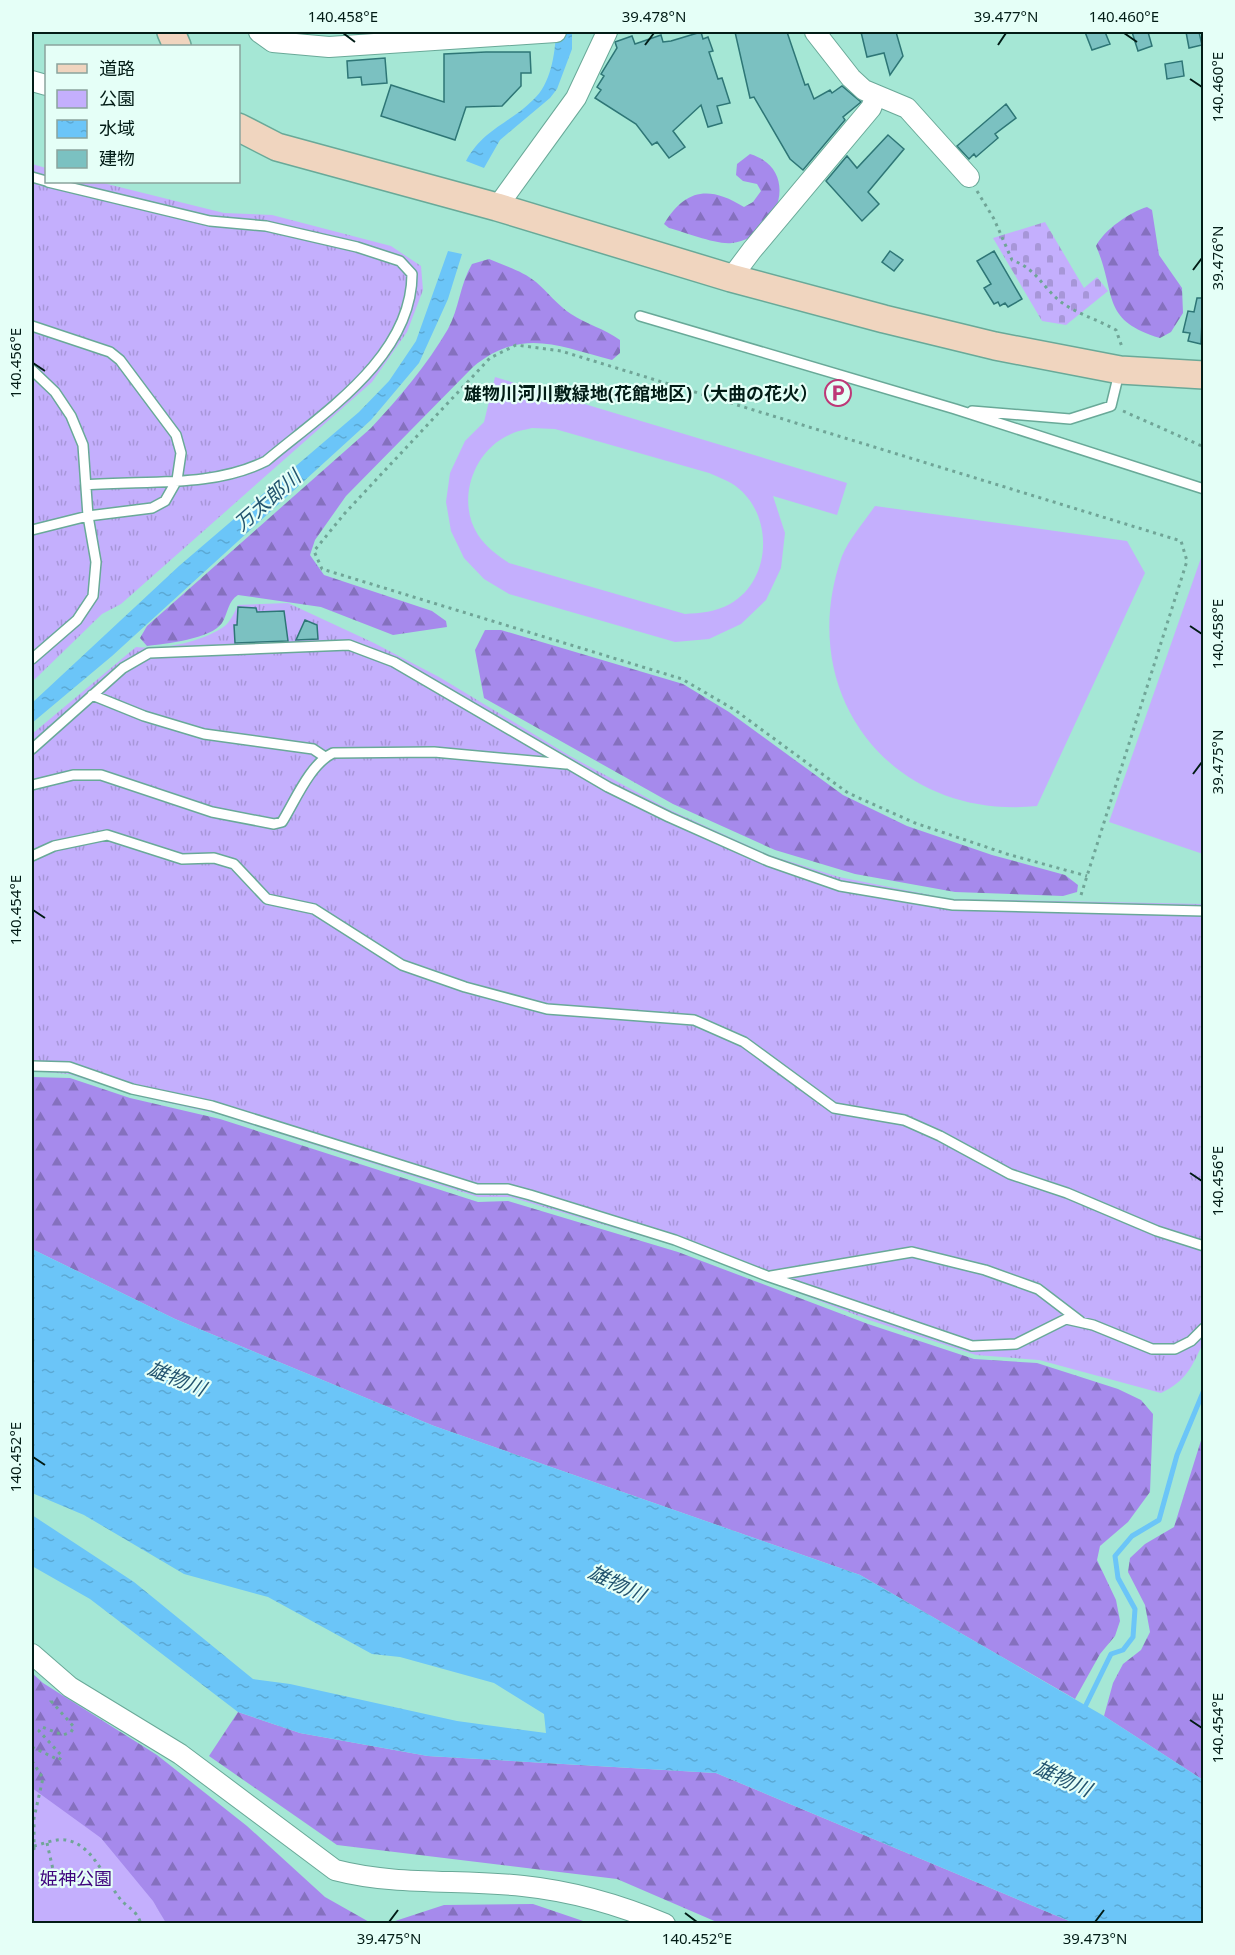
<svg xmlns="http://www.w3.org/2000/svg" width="1235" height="1955" font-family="'Noto Sans','Noto Sans JP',sans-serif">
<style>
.grass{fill:url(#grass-tufts)}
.forest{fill:url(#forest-firs)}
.cemetery{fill:url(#cemetery-stones)}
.park{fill:#c4affd;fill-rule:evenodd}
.water{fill:url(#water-ripples)}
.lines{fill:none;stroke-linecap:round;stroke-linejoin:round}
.stream{stroke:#6bc5f8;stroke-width:5}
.building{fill:#7bc1c1;stroke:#2e7676;stroke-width:1.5}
.lane-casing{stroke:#69a998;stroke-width:12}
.street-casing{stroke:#69a998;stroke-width:22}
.secondary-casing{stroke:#69a998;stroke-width:30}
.path{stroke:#70a597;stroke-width:3;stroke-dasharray:3 4.5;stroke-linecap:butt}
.lane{stroke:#fff;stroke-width:9}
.street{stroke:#fff;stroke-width:20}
.secondary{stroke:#f0d5bf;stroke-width:27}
.ticks{fill:none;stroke:#021c16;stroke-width:2}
.labels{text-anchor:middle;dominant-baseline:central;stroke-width:4.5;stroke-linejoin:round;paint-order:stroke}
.poi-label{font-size:18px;font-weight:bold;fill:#021c16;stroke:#e5fff7;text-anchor:end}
.park-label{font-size:18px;fill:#3f037d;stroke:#e5fff7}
.water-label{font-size:20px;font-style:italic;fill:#23546f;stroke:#e5fff7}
.neatline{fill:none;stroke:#021c16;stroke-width:2}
.ticks-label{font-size:15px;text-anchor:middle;fill:#021c16}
</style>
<defs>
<pattern id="grass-tufts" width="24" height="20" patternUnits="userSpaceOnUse" patternTransform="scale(1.5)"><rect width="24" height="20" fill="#c4affd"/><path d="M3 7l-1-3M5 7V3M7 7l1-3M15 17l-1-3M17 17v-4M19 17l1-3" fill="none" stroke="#a796d8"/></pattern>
<pattern id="forest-firs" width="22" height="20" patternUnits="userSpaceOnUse" patternTransform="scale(1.5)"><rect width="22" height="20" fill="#a68aec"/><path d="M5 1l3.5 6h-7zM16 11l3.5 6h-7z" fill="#8570be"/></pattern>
<pattern id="cemetery-stones" width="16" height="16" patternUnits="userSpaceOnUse" patternTransform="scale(1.5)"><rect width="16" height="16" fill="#c4affd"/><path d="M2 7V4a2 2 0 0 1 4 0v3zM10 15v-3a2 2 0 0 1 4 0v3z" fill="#a796d8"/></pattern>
<pattern id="water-ripples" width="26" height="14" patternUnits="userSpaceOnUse" patternTransform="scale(1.5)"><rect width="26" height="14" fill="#6bc5f8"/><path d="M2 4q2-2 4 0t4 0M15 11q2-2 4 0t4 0" fill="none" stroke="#5ba9d4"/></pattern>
</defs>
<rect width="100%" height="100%" fill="#a5e7d5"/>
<path class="grass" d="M32 164 46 168V182H99L224 213 272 215 391 246 421 266 423 290 407 332 372 382 121 604 102 614 32 682Z
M288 603 374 643 439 677 570 756 668 809 769 855 839 877 950 899 1203 904V1343C1192 1367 1186 1381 1161 1393L1039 1360 976 1355 869 1320 679 1247 510 1197H478L218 1114 138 1096 69 1074 32 1071V734L136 647C163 650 204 642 226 625 231 620 235 611 238 605Z"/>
<path class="forest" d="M750 154C803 170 777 238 732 243 716 245 685 232 669 228L664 224C685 189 709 185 744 207L753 202 761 191 757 184 743 181 736 175 737 164Z
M1147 207 1152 210 1159 255 1182 288 1183 313 1171 332 1160 338C1100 320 1117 294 1096 246 1104 230 1130 212 1147 207Z
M489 259C505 266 523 271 536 282 548 292 557 305 571 314 586 324 605 329 620 340V353L612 360C557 346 522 327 473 367L346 496 315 540 310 555 324 575 432 611 446 621 447 627 393 635 321 607 238 595C228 601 228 613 222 623 211 639 165 644 147 646L140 638 147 626 371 428C399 398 427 365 448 329 459 309 460 284 472 264Z
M485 630H501L683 684 729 712 843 795 907 826 992 855 1065 875 1078 885 1077 892 1063 896 955 892 855 874 775 850 673 804 484 698 475 650Z
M32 1077 70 1078 130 1098 220 1119 478 1202 508 1201 678 1252 868 1324 974 1359 1037 1363 1118 1389 1141 1400 1153 1414 1150 1492 1128 1522 1100 1546 1097 1560 1116 1600 1120 1621 1115 1636 1100 1654 1075 1699 860 1575 434 1426 175 1319 32 1249Z
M1203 1434V1780L1104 1716 1113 1683 1123 1664 1141 1650 1150 1632 1145 1605 1128 1572 1130 1558 1145 1544 1174 1527Z
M32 1673 43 1683 157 1755 247 1826 325 1897 371 1923H32Z
M238 1712 300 1733 428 1756 716 1773 1074 1923H719L617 1879 337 1845 209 1756Z
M533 1904 589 1923H389L444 1905Z"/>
<path class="cemetery" d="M1045 222 1084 288 1097 277 1108 291 1066 325 1042 321 993 238Z"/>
<path class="park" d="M495 377 847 483 837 515 773 496 785 533 781 568 766 600 741 624 709 639 675 642 509 594 484 579 464 558 451 531 446 502 450 473 465 441 484 422ZM532 428 555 429 709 473C716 476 724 479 731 483 774 509 774 579 730 604 715 612 701 613 685 614L509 563C497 555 486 547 478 535 456 501 473 451 509 435 516 431 524 430 532 428Z
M875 506 1127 541 1145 573 1037 806C892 821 793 694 842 556 849 539 864 522 875 506Z
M1202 555 1204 556 1203 854 1109 822Z
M32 1788 101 1838 153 1901 166 1923H32Z"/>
<path class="water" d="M556 32H572V49L557 89 550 98 500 140 484 168 466 161C483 129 509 124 533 100 551 84 555 54 556 32Z
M448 251 462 254 448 299 419 363 371 420 112 656 32 723V703L179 566 359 412 389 381 416 341Z
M32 1249 175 1319 434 1426 860 1575 1104 1716 1203 1780V1923H1074L716 1773 428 1756 300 1733 238 1712 90 1599 32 1566V1515L134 1582 253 1679 290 1684 457 1721 546 1733 544 1714 494 1683 400 1657 372 1654 268 1597 184 1574 84 1515 32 1493Z"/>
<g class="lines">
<path class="stream" d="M1083 1711 1111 1654 1123 1650 1133 1637 1135 1609 1118 1578 1115 1556 1132 1536 1159 1520 1177 1455 1204 1390"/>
</g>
<path class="building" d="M701 32 703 39 708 37 713 51 709 52 718 79 722 78 730 103 717 106 722 123 708 127 701 105 673 131 685 147 669 158 657 142 652 145 636 124 595 98 601 90 597 87 604 76 601 74 617 48 615 42 632 36 635 44 661 35 663 42 671 41Z
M735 32H787L805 85 808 84 814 99 830 90 832 93 842 86 861 102 843 117 845 120 803 170 790 159 754 97 750 98Z
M861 32H896L903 56 890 75 884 53 867 57Z
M1085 32H1105L1110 44 1092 50Z
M1132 32H1148L1152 46 1138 51Z
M1186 32H1199L1202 45 1189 48Z
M486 52H530L531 73H521V86L502 106 466 107 455 140 381 116 391 85 444 102V54Z
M385 58 387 83 362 85 361 77 348 78 347 61Z
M1182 61 1184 76 1167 79 1165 64Z
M1006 104 1016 118 995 134 998 138 976 157 974 154 969 159 957 146Z
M888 135 904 149 868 192 879 204 862 221 826 181 847 156 857 168Z
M890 251 903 260 894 271 882 262Z
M994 251 1022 299 1008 307 1005 303 1000 306 998 302 994 304 984 288 991 284 977 261Z
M1197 298H1203L1201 344 1188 341 1190 333 1183 332 1188 311 1194 312Z
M238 607 256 608 257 612 284 611 288 641 235 643 234 625H237Z
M305 620 317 625 318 639 296 640Z"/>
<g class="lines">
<defs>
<path id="lane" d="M32 177 46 181
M48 182 210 221 266 226 357 247 400 261 412 274C412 357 323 413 266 461 212 488 146 480 86 485
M640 316 955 409 1204 489
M32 326 110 352 120 360 176 435 181 453 177 480 165 501 152 508 88 516 32 530
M32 370 55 392 71 416 83 445 88 516 96 562 93 596 77 620 32 659
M972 411 1070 419 1111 406 1119 373
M92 695 144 716 204 734 313 749 325 757
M32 749 123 668 149 653 349 645 394 662 608 787 669 817 768 861 840 886 953 905 1204 911
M32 785 73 775H101L212 812 274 824 282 822C295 801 310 764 333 753L434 752 566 764
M32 856 54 846 107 835 182 859 214 858 234 864 267 899 314 909 402 965 465 987 547 1009 694 1020 744 1042 834 1108 904 1120 940 1136 1010 1174 1067 1193 1157 1231 1204 1246
M32 1066 69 1067 132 1089 212 1106 477 1189H508L530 1195 675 1240 767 1276 972 1346 1016 1344 1066 1319 1093 1325 1152 1349H1175L1191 1341 1204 1328
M771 1276 912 1252 985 1270 1038 1289 1080 1321"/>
<path id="street" d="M259 32 273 42 329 47 556 32
M815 32 851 78 864 90 907 108 969 177
M32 81 46 85
M497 207 576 98 607 32
M731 278 752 250 871 108 876 95
M32 1654 70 1687 180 1754 335 1870C396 1886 460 1879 523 1886 571 1891 620 1905 665 1924"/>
<path id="secondary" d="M171 32 177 46
M238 127 277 147 497 207 731 278 884 319 995 346 1120 370 1204 375"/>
</defs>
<use href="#lane" class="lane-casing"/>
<use href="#street" class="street-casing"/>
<use href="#secondary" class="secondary-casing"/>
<path class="path" d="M977 191 994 219 1012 260C1038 270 1041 286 1061 302 1077 314 1099 320 1116 330L1122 347
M1123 411 1204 447
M1081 895 1087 876 1187 561 1181 541 561 351 516 345 490 358 345 513 314 551 322 569 682 679 735 710 848 793 915 823 1007 854 1087 876
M32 1747 59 1760 62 1756 39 1731 42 1727 63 1735 71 1732 74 1727 51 1701 54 1698
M32 1761 43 1778 34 1818V1849L32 1853
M47 1843 54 1874
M34 1846C43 1844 57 1838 66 1840 92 1844 104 1877 118 1896 126 1908 136 1908 141 1924"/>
<use href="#lane" class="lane"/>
<use href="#street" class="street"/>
<use href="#secondary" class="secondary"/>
</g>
<path class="ticks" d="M343 33 355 42M1124 33 1137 42M645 45 654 33M998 45 1006 33M1190 79 1202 87M1193 270 1202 258M33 363 45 371M1190 626 1202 634M1193 774 1202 762M33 910 45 918M1190 1173 1202 1181M33 1457 45 1465M1190 1720 1202 1728M685 1913 697 1922M389 1922 398 1910M1095 1922 1104 1910"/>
<defs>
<symbol id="parking-ring" viewBox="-11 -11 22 22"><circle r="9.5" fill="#e5fff7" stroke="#be3777" stroke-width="1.5"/><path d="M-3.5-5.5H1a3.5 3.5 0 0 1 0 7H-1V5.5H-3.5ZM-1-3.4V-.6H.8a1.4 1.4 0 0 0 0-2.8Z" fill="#be3777"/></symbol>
</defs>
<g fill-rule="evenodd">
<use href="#parking-ring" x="823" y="378" width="30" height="30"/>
</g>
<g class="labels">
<g class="poi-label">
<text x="818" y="393">雄物川河川敷緑地(花館地区)（大曲の花火）</text>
</g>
<g class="park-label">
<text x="76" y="1878">姫神公園</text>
</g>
<g class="water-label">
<text transform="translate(267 500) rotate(-41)">万太郎川</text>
<text transform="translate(177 1378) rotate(22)">雄物川</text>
<text transform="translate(617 1583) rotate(25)">雄物川</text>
<text transform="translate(1063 1778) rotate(24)">雄物川</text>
</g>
</g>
<rect width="1235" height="1955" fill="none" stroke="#e5fff7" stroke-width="66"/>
<rect x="45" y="45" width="195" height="138" fill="#e5fff7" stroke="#8aa49d" stroke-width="1.5"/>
<rect x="57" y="64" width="30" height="9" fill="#f0d5bf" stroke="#8aa49d" stroke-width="1.5"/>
<text x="99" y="75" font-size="18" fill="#021c16">道路</text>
<rect x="57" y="90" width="30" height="18" fill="#c4affd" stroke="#8aa49d" stroke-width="1.5"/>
<text x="99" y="105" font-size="18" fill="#021c16">公園</text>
<rect x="57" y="120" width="30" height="18" fill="url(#water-ripples)" stroke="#8aa49d" stroke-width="1.5"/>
<text x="99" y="135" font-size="18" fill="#021c16">水域</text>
<rect x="57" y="150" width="30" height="18" fill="#7bc1c1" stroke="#8aa49d" stroke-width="1.5"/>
<text x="99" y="165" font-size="18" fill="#021c16">建物</text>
<rect x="33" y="33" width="1169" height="1889" class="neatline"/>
<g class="ticks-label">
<text x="343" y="22">140.458°E</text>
<text x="654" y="22">39.478°N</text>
<text x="1006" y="22">39.477°N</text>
<text x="1124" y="22">140.460°E</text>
<text transform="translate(1218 87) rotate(-90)" y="5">140.460°E</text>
<text transform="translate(1218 258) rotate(-90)" y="5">39.476°N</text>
<text transform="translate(16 363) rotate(-90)" y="5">140.456°E</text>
<text transform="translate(1218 634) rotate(-90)" y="5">140.458°E</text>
<text transform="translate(1218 762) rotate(-90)" y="5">39.475°N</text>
<text transform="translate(16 910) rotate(-90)" y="5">140.454°E</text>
<text transform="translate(1218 1181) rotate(-90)" y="5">140.456°E</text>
<text transform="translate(16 1457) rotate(-90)" y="5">140.452°E</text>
<text transform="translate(1218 1728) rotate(-90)" y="5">140.454°E</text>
<text x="389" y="1944">39.475°N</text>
<text x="697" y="1944">140.452°E</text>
<text x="1095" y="1944">39.473°N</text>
</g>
</svg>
